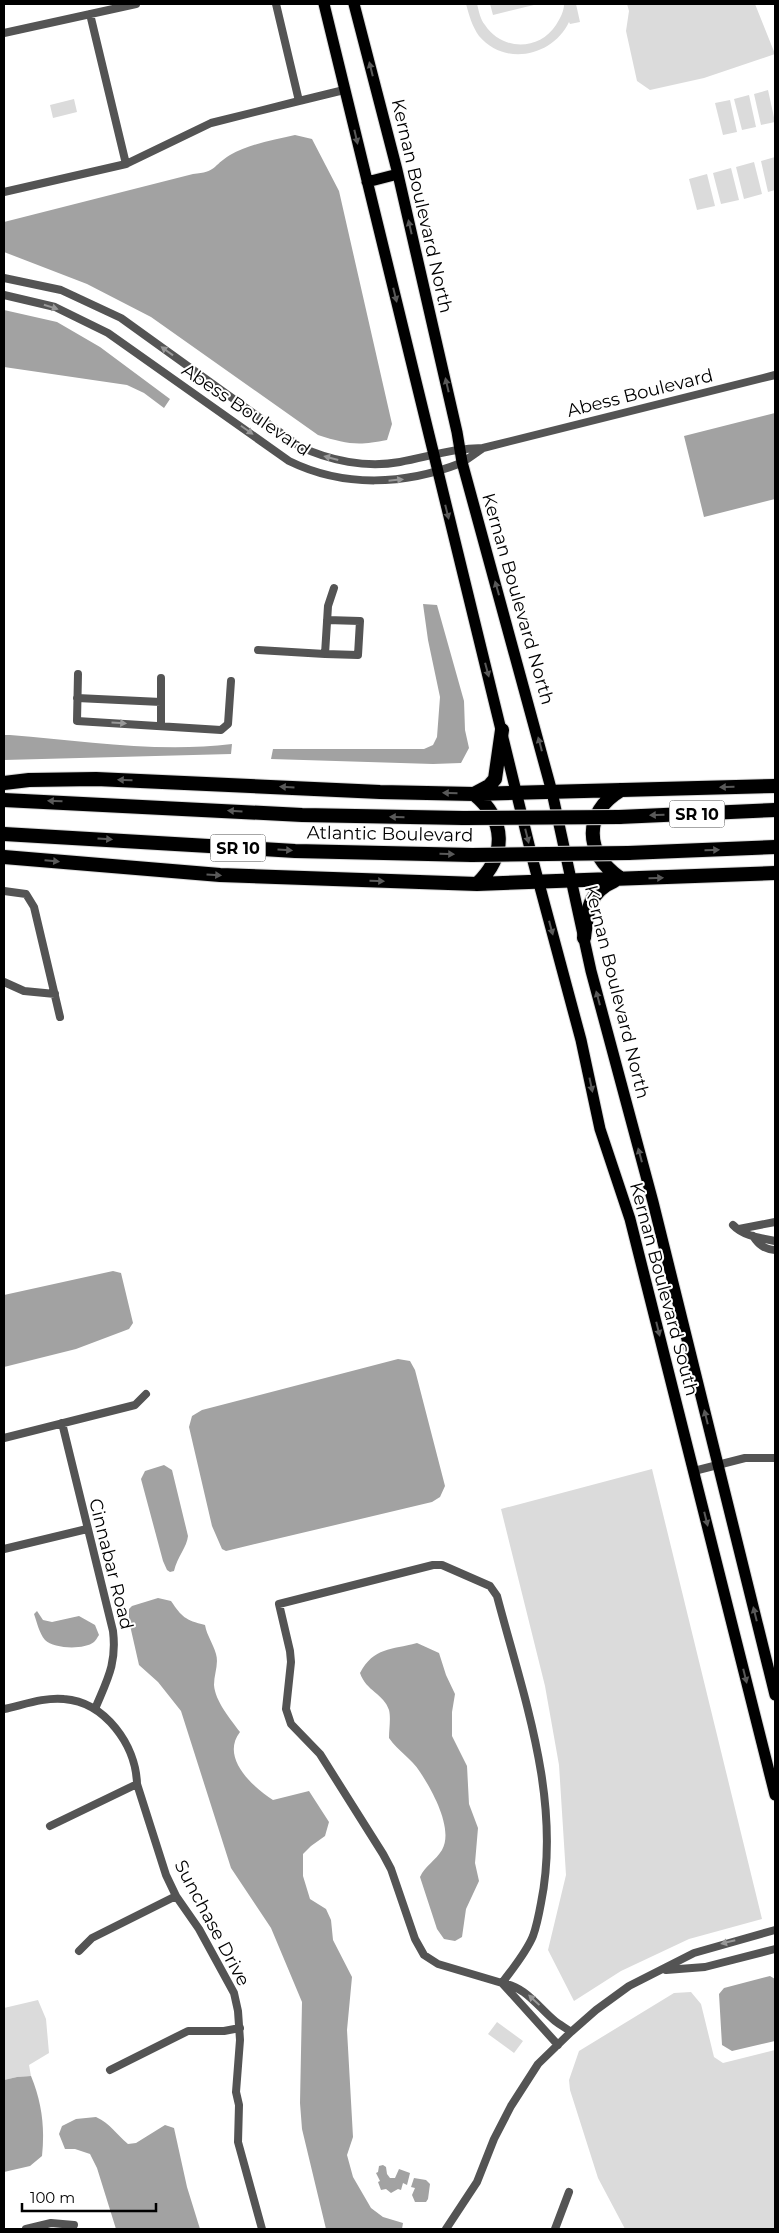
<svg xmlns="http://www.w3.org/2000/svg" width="779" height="2233" font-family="Montserrat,sans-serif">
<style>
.green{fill:#dbdbdb}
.water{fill:#a2a2a2}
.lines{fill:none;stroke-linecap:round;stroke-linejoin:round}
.primary-casing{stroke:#dbdbdb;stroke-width:13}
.highway-casing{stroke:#dbdbdb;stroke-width:16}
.street{stroke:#545454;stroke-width:8}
.primary{stroke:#000;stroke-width:11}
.highway{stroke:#000;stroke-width:14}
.highway-bridge-casing{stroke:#dbdbdb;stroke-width:16;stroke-linecap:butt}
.highway-bridge{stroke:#000;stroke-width:14}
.oneway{fill:#595959}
.oneway2{fill:#989898}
.labels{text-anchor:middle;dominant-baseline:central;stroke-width:4;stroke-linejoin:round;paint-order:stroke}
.shield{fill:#fff;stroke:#4c4c4c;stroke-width:1}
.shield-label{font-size:16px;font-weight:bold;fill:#000}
.street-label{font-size:18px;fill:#000;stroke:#fff}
</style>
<rect width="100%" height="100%" fill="#fff"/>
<path class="green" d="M466 4H477C479 11 480 19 485 25 502 51 539 51 556 25 560 18 564 12 564 4H576L580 22 570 24 569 22C553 56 505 67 479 36 472 26 469 15 466 4Z
M490 4H538L493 15Z
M627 4H755L775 54 704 78 650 90 637 81 626 31 629 11Z
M768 90 775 122 761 125 754 94Z
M749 95 756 127 742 130 734 99Z
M74 99 77 112 53 118 50 105Z
M730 100 737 132 723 135 715 103Z
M775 157V190L768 192 761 161Z
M754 162 762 194 744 199 736 167Z
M731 168 739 200 721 204 713 173Z
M707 174 715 206 697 210 689 179Z
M652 1469 762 1919 689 1939 621 1971 574 2001 548 1950 566 1875 559 1765 545 1686 501 1509Z
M691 1992 701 2004 714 2057 723 2063 775 2050V2229H625L598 2178 570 2090 569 2080 579 2051 674 1993Z
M38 2000 46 2019 49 2053 29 2065 31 2076 17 2077 4 2080V2008Z
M497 2022 523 2041 514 2053 488 2034Z"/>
<path class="water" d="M295 135 312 139 339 191 392 424 387 440C358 446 346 444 318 435L151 317 87 284 4 252V222L193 174C217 172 212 166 230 155 249 144 274 140 295 135Z
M4 310 57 322 100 347 170 399 164 408 144 393 127 385 4 367Z
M775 413V499L704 517 684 436Z
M423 604 437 605 464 701 465 730 469 748 461 763 433 764 271 759 273 749H424L433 745 437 737 440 697 428 640Z
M10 735C84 741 158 753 232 744L231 754 4 760V735Z
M113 1271 121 1273 133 1323 129 1329 76 1349 4 1367V1295Z
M398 1359 410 1361 415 1370 445 1486 440 1497 432 1502 226 1551 222 1549 212 1526 189 1427 192 1416 202 1410Z
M164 1465 172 1470 188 1536C187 1547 177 1557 174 1571L170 1572 167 1570 163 1561 141 1479 145 1471Z
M158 1598 171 1601C182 1617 185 1620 205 1625 207 1636 213 1643 216 1654 219 1664 214 1674 214 1685 215 1701 231 1720 240 1732 220 1758 253 1787 273 1800L309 1791 329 1822 325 1836 311 1846 303 1854V1876L310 1899 326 1909 331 1920 333 1940 352 1977 347 2030 353 2137 347 2155 353 2177 371 2208 383 2217 403 2223 402 2229H326L302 2129 300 2103 302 2002 271 1928 231 1868 181 1711 158 1682 139 1665 129 1621V1609L132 1606Z
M37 1611 43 1620 52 1622 79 1616 95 1625 99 1635C97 1638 96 1640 94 1642 84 1650 54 1649 45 1640 39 1633 37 1622 34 1614Z
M417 1643 439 1653 446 1675 455 1694 452 1712V1736L467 1766 469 1804 478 1828 475 1863 479 1881 466 1909 462 1937 455 1941 444 1939 437 1929 420 1877C425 1866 436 1860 442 1850 454 1829 432 1790 420 1772 412 1759 398 1751 389 1738 389 1729 391 1718 389 1710 384 1694 366 1691 360 1673 374 1647 391 1650 417 1643Z
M770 1976 775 1979V2041L732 2051 722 2045 719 1994 724 1988Z
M31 2076C42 2103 45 2127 42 2156L30 2166 4 2172V2080L17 2077Z
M96 2117C111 2124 116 2134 128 2144L136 2143 165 2125 174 2128 187 2187 200 2229H116L97 2168 90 2154 75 2149H65L59 2134 62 2126 76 2119Z
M383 2165 386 2167 387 2174 390 2178H395L399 2169 410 2173 407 2185 403 2183 401 2190 398 2189 391 2193 386 2189 381 2190 378 2182 380 2181 376 2173 378 2172 379 2166Z
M414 2178 426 2180 430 2184 428 2199 426 2202H415L412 2195 415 2188 411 2187Z"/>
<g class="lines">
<defs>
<path id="primary" d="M324 4 533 861 581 1040 600 1129 630 1219 775 1795
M354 4 397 170 457 432 462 462 552 792 591 971 653 1202 775 1695
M367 182 398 174"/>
<path id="highway" d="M4 783 29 780 96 779 380 792 474 794 775 786
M4 800 302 815 463 818
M619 817 775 810
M4 834 295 851 472 855
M628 853 775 847
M4 857 220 875 477 884 775 873
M620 878C584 853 583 813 621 790
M477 884C507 855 506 820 474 794L489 786 495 779 502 730
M584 938C587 912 588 892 614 881"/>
</defs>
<use href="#primary" class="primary-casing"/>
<use href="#highway" class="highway-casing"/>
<path class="street" d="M90 14 126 164
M4 33 136 4
M299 101 344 90
M4 192 126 164 211 123 299 101 276 4
M4 278 61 290 121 318 299 446C330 461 366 468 400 462 428 457 453 448 483 448L775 375
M4 295 55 307 108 333 289 461C344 488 405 485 461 463 468 459 476 453 483 448
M258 650 325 654 328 606 334 588
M325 654 358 655 360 621 327 620
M78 674 77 721 221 730 228 724 231 681
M77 698 161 702
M161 726V678
M4 891 26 894 34 907 60 1017
M4 982 24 991 55 994
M733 1225C743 1236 761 1238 775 1241
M739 1229 775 1222
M753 1236C759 1245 764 1249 775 1250
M62 1423 113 1631C117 1664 107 1680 95 1709
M4 1438 135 1405 146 1394
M694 1471 745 1458H775
M4 1549 87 1529
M433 1565H442L490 1586 497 1596C523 1695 562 1800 541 1903 539 1914 537 1925 533 1936 526 1953 513 1968 502 1983L438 1964 424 1955 415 1939 391 1869 383 1854 320 1754 291 1724 286 1709 291 1662 290 1651 279 1604Z
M4 1709C23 1705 44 1697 64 1699 105 1702 136 1745 137 1784L166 1875 176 1896 199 1929 234 1993 238 2011 240 2040 236 2092 239 2105 238 2142 262 2229
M50 1826 137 1784
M79 1951 92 1938 176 1896
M666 1970 705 1967 775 1949
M558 2045 502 1983C526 1987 537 2006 555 2021 560 2025 566 2028 571 2032
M110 2070 188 2031H224L240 2028
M26 2229 51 2223 74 2225
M446 2229 477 2182 494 2139 511 2106 538 2064 571 2032 596 2010 629 1986 694 1953 775 1930
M555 2229 569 2192"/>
<use href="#primary" class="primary"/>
<use href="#highway" class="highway"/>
<defs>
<path id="highway-bridge" d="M463 818 619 817
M472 855 628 853"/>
</defs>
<use href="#highway-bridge" class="highway-bridge-casing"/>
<use href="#highway-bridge" class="highway-bridge"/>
</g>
<defs><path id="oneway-solid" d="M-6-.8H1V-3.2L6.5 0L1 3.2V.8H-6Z" transform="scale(1.25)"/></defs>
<g class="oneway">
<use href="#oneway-solid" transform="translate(371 69) rotate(-104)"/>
<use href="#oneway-solid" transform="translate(356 137) rotate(77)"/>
<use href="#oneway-solid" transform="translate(410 227) rotate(-103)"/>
<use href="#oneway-solid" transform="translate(395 295) rotate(76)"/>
<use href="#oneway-solid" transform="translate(447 385) rotate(-103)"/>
<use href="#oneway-solid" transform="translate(447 512) rotate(76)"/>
<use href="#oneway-solid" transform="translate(497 588) rotate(-106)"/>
<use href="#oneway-solid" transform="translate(487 670) rotate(75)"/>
<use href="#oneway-solid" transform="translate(540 744) rotate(-105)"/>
<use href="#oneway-solid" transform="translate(125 780) rotate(-178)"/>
<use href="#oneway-solid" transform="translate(287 787) rotate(-177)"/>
<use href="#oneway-solid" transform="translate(727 787) rotate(179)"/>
<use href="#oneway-solid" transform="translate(450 793) rotate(-179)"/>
<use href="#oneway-solid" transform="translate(55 801) rotate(-178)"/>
<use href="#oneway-solid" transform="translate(235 811) rotate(-177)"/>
<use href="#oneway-solid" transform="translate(657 815) rotate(178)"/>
<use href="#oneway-solid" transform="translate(397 817) rotate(-179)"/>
<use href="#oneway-solid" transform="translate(527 836) rotate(76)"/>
<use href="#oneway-solid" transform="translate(105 839) rotate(4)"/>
<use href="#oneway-solid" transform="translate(285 850) rotate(3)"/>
<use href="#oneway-solid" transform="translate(712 850) rotate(-2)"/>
<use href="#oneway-solid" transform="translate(447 854) rotate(1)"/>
<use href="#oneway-solid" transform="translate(52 861) rotate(5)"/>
<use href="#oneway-solid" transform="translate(214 875) rotate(4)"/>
<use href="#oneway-solid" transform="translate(656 878) rotate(-1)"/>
<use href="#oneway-solid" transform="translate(377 881) rotate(1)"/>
<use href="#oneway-solid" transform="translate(551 928) rotate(75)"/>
<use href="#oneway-solid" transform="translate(598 998) rotate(-105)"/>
<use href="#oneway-solid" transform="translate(591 1085) rotate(78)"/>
<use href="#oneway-solid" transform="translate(640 1155) rotate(-105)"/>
<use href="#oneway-solid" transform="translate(658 1329) rotate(76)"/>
<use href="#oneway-solid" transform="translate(706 1417) rotate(-104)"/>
<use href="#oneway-solid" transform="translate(706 1519) rotate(76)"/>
<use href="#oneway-solid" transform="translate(755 1614) rotate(-104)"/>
<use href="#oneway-solid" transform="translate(745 1676) rotate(76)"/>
</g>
<g class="oneway2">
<use href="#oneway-solid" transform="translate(51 307) rotate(18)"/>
<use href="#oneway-solid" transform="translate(167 351) rotate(-144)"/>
<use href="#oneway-solid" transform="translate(247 430) rotate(35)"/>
<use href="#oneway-solid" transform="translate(331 458) rotate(-165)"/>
<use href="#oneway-solid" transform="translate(396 480) rotate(-6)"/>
<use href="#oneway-solid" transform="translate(119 723) rotate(3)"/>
<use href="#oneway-solid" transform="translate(728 1942) rotate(166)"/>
<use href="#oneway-solid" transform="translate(534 2000) rotate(-137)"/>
</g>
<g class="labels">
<g class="shield">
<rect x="669.5" y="800.5" width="55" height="27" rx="4"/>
<rect x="210.5" y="834.5" width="55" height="27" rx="4"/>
</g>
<g class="shield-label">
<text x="697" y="814">SR 10</text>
<text x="238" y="848">SR 10</text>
</g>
<g class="street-label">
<text transform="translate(422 206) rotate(77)">Kernan Boulevard North</text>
<text transform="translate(640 393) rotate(-14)">Abess Boulevard</text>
<text transform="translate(246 410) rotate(34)">Abess Boulevard</text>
<text transform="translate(518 599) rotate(74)">Kernan Boulevard North</text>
<text transform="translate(390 834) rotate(1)">Atlantic Boulevard</text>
<text transform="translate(617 992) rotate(76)">Kernan Boulevard North</text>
<text transform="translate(664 1289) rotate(75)">Kernan Boulevard South</text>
<text transform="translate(111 1564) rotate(76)">Cinnabar Road</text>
<text transform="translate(212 1923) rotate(62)">Sunchase Drive</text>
</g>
</g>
<rect width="779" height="2233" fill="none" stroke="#000000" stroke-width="10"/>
<path d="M22 2203v8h134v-8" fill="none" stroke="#000000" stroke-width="2.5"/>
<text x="30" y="2203" font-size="15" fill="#000000" stroke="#ffffff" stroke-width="4" paint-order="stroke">100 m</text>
</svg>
